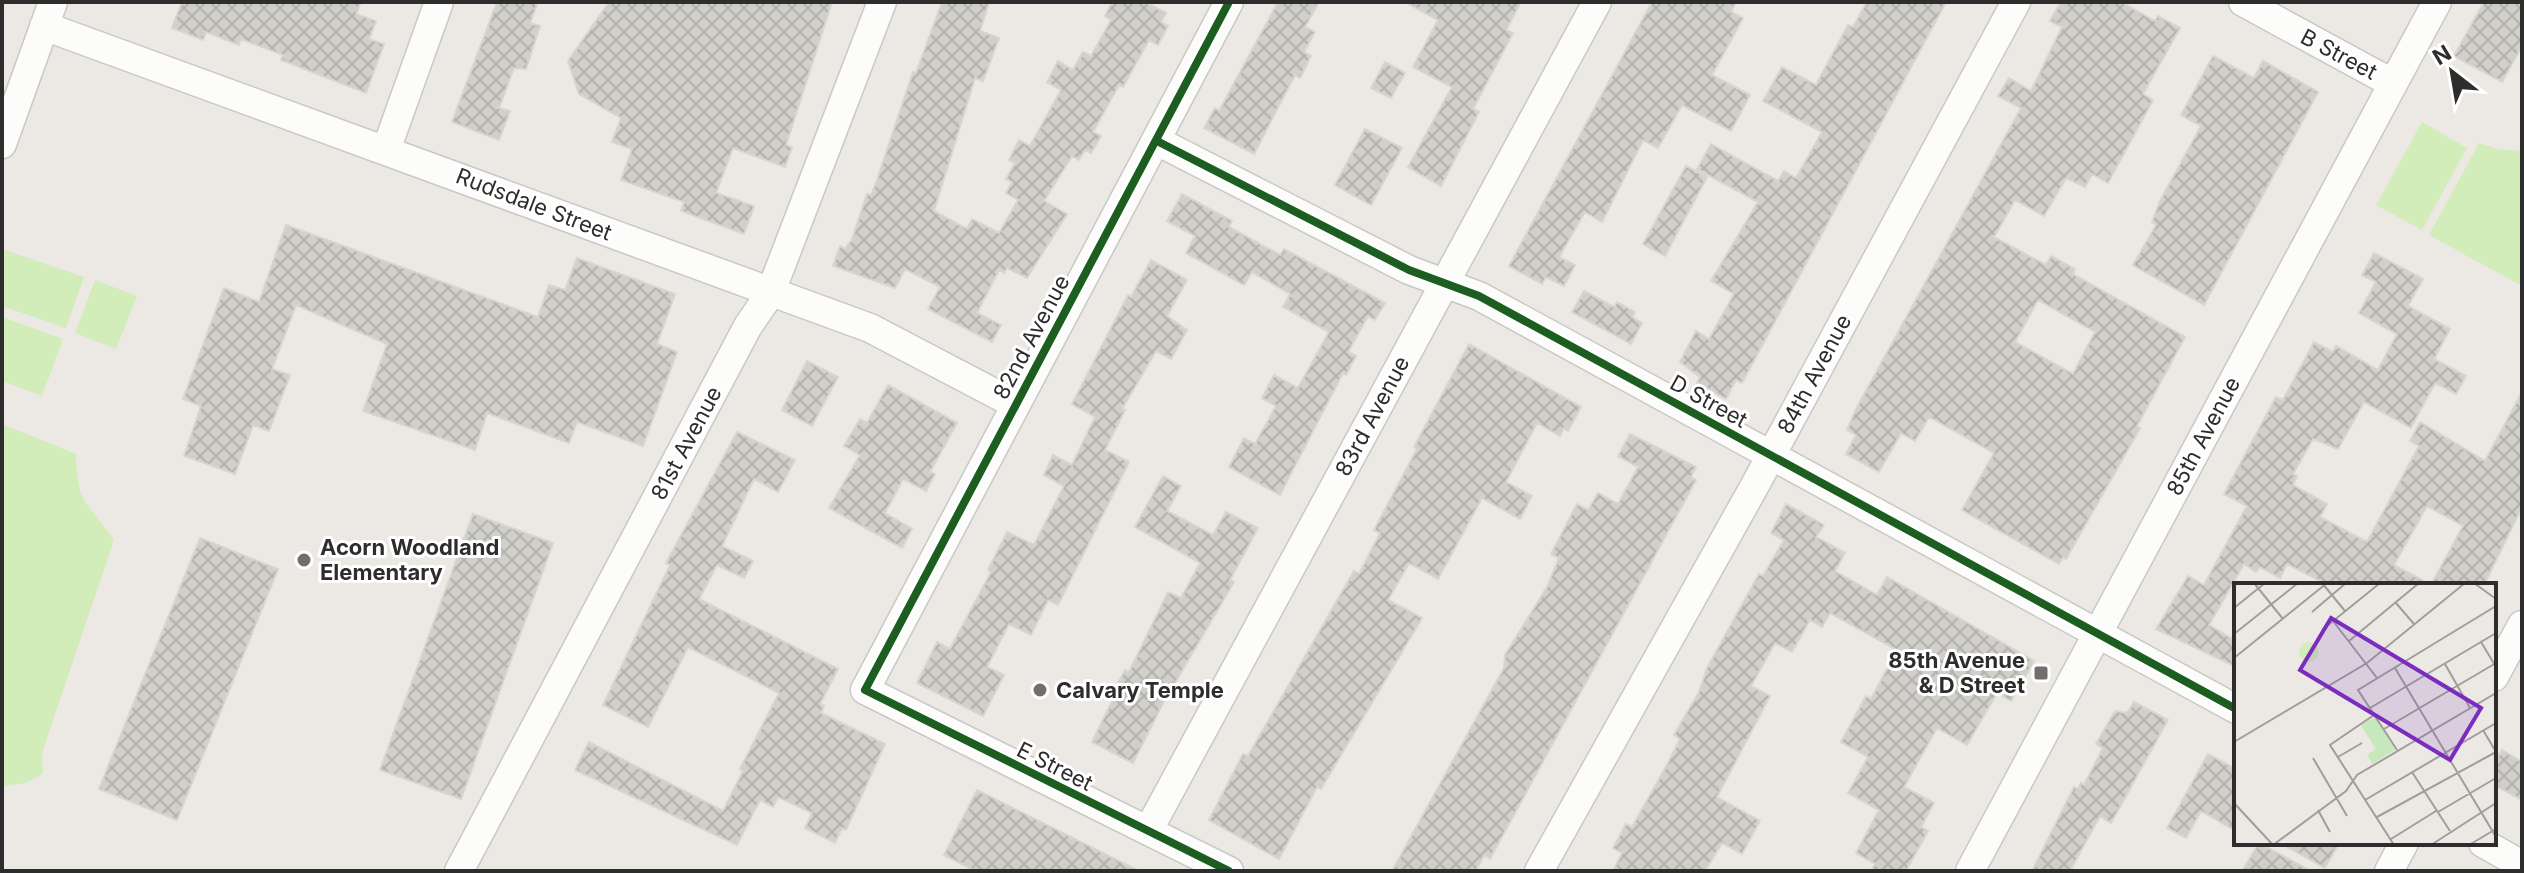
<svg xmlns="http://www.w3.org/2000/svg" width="2524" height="873" font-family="Inter,sans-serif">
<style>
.pitch{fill:#d2ecba}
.building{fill:url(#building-cross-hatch);stroke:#d7d5d0;stroke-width:2;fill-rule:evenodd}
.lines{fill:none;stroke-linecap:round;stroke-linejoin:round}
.minor-casing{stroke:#c9c8c8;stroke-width:31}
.minor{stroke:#fcfcfb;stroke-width:28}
.cycleway-casing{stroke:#fff;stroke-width:13}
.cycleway{stroke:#1b5e20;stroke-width:8}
.poi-dot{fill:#706f6d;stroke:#fff;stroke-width:3}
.labels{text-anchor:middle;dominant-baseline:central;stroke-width:6;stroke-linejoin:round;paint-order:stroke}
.street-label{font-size:22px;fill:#2d2d2d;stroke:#fff}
.poi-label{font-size:22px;font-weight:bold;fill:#2d2d2d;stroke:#fff;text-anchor:start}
.inset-road{fill:none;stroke:#a09e9b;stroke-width:2}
.view{fill:#7b2cbf;fill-opacity:0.15;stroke:#7b2cbf;stroke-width:4}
.inset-edge{fill:none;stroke:#2d2d2d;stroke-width:4}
</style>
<defs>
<pattern id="building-cross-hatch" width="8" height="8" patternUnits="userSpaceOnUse" patternTransform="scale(2)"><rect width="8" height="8" fill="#d1cfca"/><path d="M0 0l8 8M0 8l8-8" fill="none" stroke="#b4b2ae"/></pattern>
</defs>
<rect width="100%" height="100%" fill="#ece9e4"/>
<path class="pitch" d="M2422 122 2467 148 2422 230 2376 205Z
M2479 143 2498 149 2522 151V286L2429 235Z
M2 249 84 277 66 328 2 306Z
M95 280 137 296 116 349 75 333Z
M2 317 63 339 42 396 2 381Z
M2 424 76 454C78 507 85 499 114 540L42 753 43 774 25 783 2 786Z"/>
<path class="building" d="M182 2H361L356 14 376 21 369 39 384 44 366 93 281 60 283 55 241 39 239 45 206 32 203 40 172 28Z
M497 2H538L530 23 540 26 526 69 514 68 499 108 510 111 499 140 452 122Z
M609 2H832L786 145 792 147 785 167 733 148 716 193 754 206 744 234 681 211 684 202 621 180 632 149 612 142 621 118 579 94 568 61Z
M942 2H989L980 31 999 38 983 81 975 78 934 211 967 229 972 219 999 233 1018 200 1006 193 1012 182 1006 179 1015 163 1009 160 1019 140 1030 146 1061 90 1047 82 1058 61 1073 70 1083 52 1091 56 1111 20 1105 16 1112 2H1145L1166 13 1161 22 1168 26 1158 45 1149 40 1123 87 1119 85 1093 132 1101 136 1091 153 1085 150 1079 160 1072 156 1044 201 1067 214 1027 278 1007 268 1004 273 999 270 977 313 1001 325 992 342 928 309 940 287 905 269 895 288 833 266 840 246 845 249 852 239 867 194 871 195 877 180 913 72 916 73Z
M1278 2H1319L1305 27 1315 32 1304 52 1311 56 1300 78 1295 75 1254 154 1204 128 1215 108 1219 111Z
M1405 2H1521L1506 30 1513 33 1473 109 1479 112 1441 186 1408 167 1452 87 1413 67 1438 20Z
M1652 2H1736L1731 12 1743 18 1712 75 1750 95 1731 131 1682 105 1658 148 1643 140 1602 222 1585 212 1559 257 1575 265 1564 286 1546 277 1542 284 1509 266Z
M1867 2H1946L1742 383 1736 380 1726 399 1697 383 1700 377 1680 362 1696 331 1709 339 1734 294 1711 281 1758 202 1697 169 1711 144 1778 181 1784 171 1796 178 1822 132 1763 101 1782 67 1816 85 1848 25 1853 27Z
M2061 2H2121L2155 21 2158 16 2180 28 2143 94 2153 100 2108 183 2092 174 2085 187 2066 178 2044 216 2015 200 1994 237 2046 265 2051 256 2075 269 2073 274 2185 337 2137 426 2140 428 2130 446 2066 559 2063 557 2059 564 1962 510 1994 453 1929 417 1915 441 1901 433 1879 472 1846 454 1856 435 1847 430 1856 409 2021 108 1998 96 2009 78 2031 91 2062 27 2050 21ZM2038 300 2095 332 2073 374 2015 342Z
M2484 2H2522V46L2502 82 2454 56Z
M2213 56 2254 78 2263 61 2318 92 2204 305 2133 265 2156 225 2152 222 2160 201 2201 126 2181 115Z
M1385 62 1405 73 1391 98 1371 88Z
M1365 129 1402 148 1371 205 1335 185Z
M1686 166 1707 177 1665 256 1643 244Z
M1182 194 1232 221 1229 227 1280 255 1284 249 1385 303 1375 320 1368 316 1348 352 1356 356 1346 375 1343 373 1280 495 1229 467 1244 438 1255 444 1276 406 1262 398 1274 375 1298 388 1329 332 1283 307 1290 294 1252 272 1244 285 1186 253 1195 236 1167 221Z
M286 225 538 317 549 285 565 290 577 258 675 294 657 344 677 352 643 446 577 422 569 443 487 413 475 450 363 411 387 344 296 305 272 369 290 375 269 431 253 425 235 474 184 456 201 406 183 399 224 288 259 302Z
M2374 253 2423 279 2408 306 2450 329 2434 359 2466 376 2456 394 2435 383 2411 428 2364 402 2338 449 2313 439 2293 474 2297 476 2293 485 2327 504 2320 517 2367 542 2419 446 2410 441 2420 422 2485 461 2522 392V507L2484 585H2328L2287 564 2280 578 2260 567 2256 572 2244 564 2209 625 2236 641V667L2156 629 2188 576 2204 585 2247 506 2224 494 2276 397 2283 400 2314 342 2333 352 2336 346 2378 370 2397 334 2359 313 2376 282 2362 275ZM2427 506 2463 526 2431 585 2394 565Z
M1151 260 1187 280 1167 316 1187 330 1171 359 1156 351 1122 409 1125 410 1105 450 1129 462 1058 605 1048 600 1031 635 1009 624 987 667 1004 675 983 716 917 683 937 642 950 649 991 572 988 570 1007 532 1034 545 1064 486 1044 475 1053 455 1072 465 1095 417 1072 404 1128 295 1131 297Z
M1584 291 1614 307 1617 302 1635 312 1632 317 1642 323 1631 344 1572 312Z
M1469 344 1581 407 1568 431 1564 428 1560 436 1537 423 1506 482 1532 496 1520 519 1482 498 1438 579 1409 563 1388 600 1422 618 1321 789 1317 787 1279 859 1209 820 1243 754 1248 756 1354 571 1359 574 1380 533 1374 530 1417 449 1414 447Z
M807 361 838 377 812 426 782 410Z
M888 385 957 423 930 472 935 474 926 491 903 479 885 513 912 529 902 548 829 508 860 455 844 446 860 419 867 423Z
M737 432 795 460 778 492 754 479 722 546 753 561 744 578 717 565 699 599 838 669 820 704 824 706 821 713 885 744 846 830 842 828 835 843 805 828 812 813 778 797 773 807 760 800 737 845 575 770 589 742 723 811 743 771 740 769 779 693 688 647 648 727 603 705 670 565 666 563Z
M1630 434 1696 467 1691 477 1696 480 1490 859 1484 855 1476 871H1392L1504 668 1505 655 1547 587 1559 558 1551 554 1577 504 1588 510 1598 493 1618 504 1638 467 1618 456Z
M1163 476 1181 486 1167 511 1213 535 1226 512 1258 528 1230 580 1234 582 1161 707 1133 763 1092 742 1113 699 1110 697 1125 670 1129 672 1168 592 1181 598 1200 563 1135 527Z
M1786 504 1824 525 1816 537 1845 553 1835 571 1877 595 1887 577 2034 661 2011 701 1997 693 1967 745 1937 728 1904 787 1934 803 1921 827 1928 831 1906 871H1871L1875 864 1856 853 1879 810 1848 793 1868 757 1841 742 1866 696 1871 699 1897 650 1830 613 1822 627 1810 620 1792 652 1775 643 1751 686 1770 696 1717 797 1760 821 1742 854 1722 843 1705 871H1613L1622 853 1613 848 1626 824 1632 827 1668 763 1680 739 1674 735 1699 692 1707 668 1759 574 1763 576 1784 540 1771 533Z
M473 514 553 543 461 799 380 770Z
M200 538 278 569 177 820 99 789Z
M2134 702 2168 720 2111 823 2100 816 2070 871H2032L2074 787 2078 789 2081 783 2084 785 2103 748 2096 744 2115 711 2127 713Z
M2502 750 2522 762V800L2494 785V764Z
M2208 754 2236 769V831L2201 811 2186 838 2167 828Z
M977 790 1139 871H975L944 855Z
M2259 843 2311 871H2242Z
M2280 843H2339L2325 868Z"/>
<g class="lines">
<defs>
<path id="minor" d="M2243 2 2392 83
M44 26 870 328 1015 404
M1157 141 1409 270 1479 296 2236 709
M2 144 53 2
M386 150 439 2
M2494 677 2522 625
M1148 831 1597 2
M2483 843 2522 865
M459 871 748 326 770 294 882 2
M1229 871 865 690 1229 2
M1539 871 1754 487 2016 2
M1970 871 2437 2
M2389 871 2404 843"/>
</defs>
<use href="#minor" class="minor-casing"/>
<use href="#minor" class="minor"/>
<defs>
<path id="cycleway" d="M1157 141 1409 270 1479 296 2236 709
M1229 871 865 690 1229 2"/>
</defs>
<use href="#cycleway" class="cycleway-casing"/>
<use href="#cycleway" class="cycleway"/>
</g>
<g class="poi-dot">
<circle cx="304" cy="560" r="8"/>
<rect x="2033" y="665" width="16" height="16" rx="4"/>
<circle cx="1040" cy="690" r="8"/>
</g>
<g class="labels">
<g class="street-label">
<text transform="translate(2339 54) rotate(28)">B Street</text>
<text transform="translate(534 204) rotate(21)">Rudsdale Street</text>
<text transform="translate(1031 337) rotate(-62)">82nd Avenue</text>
<text transform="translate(1814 374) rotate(-62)">84th Avenue</text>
<text transform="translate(1709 401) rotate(29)">D Street</text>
<text transform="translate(1372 416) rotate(-62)">83rd Avenue</text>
<text transform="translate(2203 436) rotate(-62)">85th Avenue</text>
<text transform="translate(686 443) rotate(-62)">81st Avenue</text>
<text transform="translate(1055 766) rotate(27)">E Street</text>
</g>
<g class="poi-label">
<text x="320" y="547">Acorn Woodland<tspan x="320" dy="25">Elementary</tspan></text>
<text x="2025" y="660" text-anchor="end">85th Avenue<tspan x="2025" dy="25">&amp; D Street</tspan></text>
<text x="1056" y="690">Calvary Temple</text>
</g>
</g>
<g transform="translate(2234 583)">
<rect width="262" height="262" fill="#ece9e4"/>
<path d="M141 134 161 167 138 181 133 172 142 166 127 142Z" fill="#c7e7bc"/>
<path d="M65 69a10 10 0 1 1 20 0a10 10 0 1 1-20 0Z" fill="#d2ecba"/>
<path class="inset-road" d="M20 0 49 36M88 0 111 28M240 0 262 16M162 20 180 41M0 25 31 0M78 29 112 0M99 38 143 95M88 47 146 0M0 51 64 0M115 58 185 0M247 59 262 84M0 75 93 0M211 81 236 125M161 85 262 254M136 125 262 50M140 132 96 162 160 262M150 146 262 80M249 147 262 169M0 159 133 80 231 0M163 167 124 107 262 23M104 174 128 160M79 175 113 233M178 189 216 248M131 217 262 140M0 220 39 262M84 227 96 249M204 229 262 195M143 234 262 169M157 256 202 228M39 262 112 208 123 192 262 110M197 262 262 220M235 262 262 246"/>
<path class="view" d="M97 35 247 125 216 177 66 87Z"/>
<rect width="262" height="262" class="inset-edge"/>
</g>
<rect width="2524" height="873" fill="none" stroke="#2d2d2d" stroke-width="8"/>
<g transform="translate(2452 72) rotate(329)" stroke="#ffffff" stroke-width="6" paint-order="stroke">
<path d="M0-6L14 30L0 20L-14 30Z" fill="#2d2d2d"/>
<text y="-12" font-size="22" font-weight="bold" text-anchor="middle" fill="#2d2d2d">N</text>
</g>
</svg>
